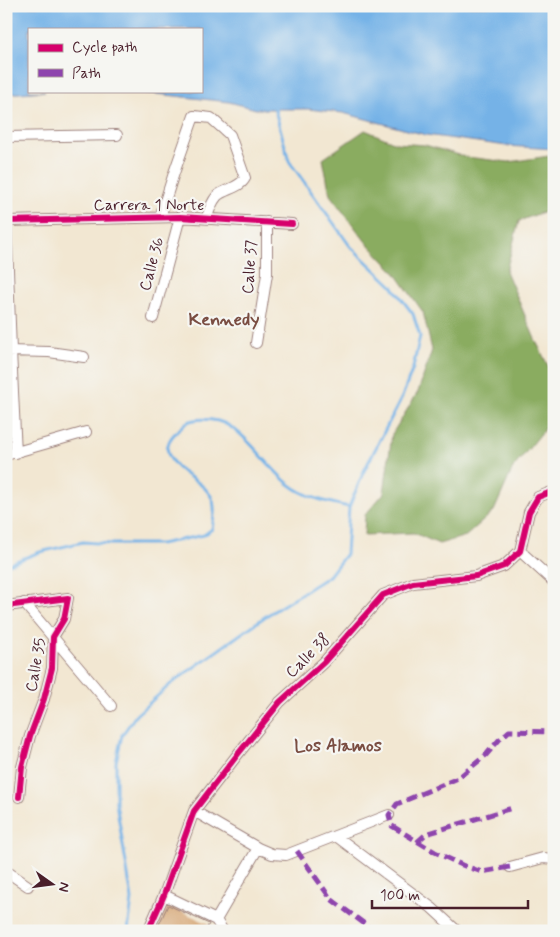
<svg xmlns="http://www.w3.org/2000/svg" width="560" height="937" font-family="Mynerve,sans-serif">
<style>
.forest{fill:#8aac60;stroke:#6a6646}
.water{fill:#74b2e7;stroke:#5f6889}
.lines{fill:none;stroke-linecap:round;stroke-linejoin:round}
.stream{stroke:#74b2e7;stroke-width:3}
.building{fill:#d4a26e}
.minor-casing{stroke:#9e837e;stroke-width:12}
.minor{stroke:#fff;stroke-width:10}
.quiet{stroke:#8e44ad;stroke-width:5;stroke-dasharray:10 5;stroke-linecap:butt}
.cycleway-casing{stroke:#f6f6f2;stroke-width:9}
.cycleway{stroke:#d6006c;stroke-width:6}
.labels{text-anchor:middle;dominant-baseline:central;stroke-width:4.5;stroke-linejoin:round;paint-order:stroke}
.street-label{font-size:16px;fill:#4a1f2b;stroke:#f6f6f2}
.neighbourhood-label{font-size:18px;font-weight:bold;fill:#7a4d42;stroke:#f6f6f2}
</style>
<rect width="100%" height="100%" fill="#f6f6f2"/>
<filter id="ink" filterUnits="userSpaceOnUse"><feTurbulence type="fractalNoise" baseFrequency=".02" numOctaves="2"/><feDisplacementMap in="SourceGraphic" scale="10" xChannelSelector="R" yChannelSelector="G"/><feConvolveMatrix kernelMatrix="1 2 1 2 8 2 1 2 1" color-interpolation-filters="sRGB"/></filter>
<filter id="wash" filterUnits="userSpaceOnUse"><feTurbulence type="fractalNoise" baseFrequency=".0096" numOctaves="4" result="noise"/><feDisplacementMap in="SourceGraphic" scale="20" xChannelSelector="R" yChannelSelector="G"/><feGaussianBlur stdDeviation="1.12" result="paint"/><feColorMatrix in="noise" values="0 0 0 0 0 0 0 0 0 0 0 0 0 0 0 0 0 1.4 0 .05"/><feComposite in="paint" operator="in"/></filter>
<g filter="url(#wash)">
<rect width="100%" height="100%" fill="#f2e7d2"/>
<path class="forest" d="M365 130 396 143 425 145 466 157 509 162 549 156 554 157V208L519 221 506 271 535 339 554 378 553 419 513 468 494 511 466 536 439 544 414 533 364 535 365 515 384 493 392 434 418 392 432 350 423 312 394 271 366 242 330 195 323 159Z"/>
<path class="water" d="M6 6H554V149L507 146 426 135 343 113 308 109H256L229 102 130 91H201V29H29V91H45L6 94Z"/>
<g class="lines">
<path class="stream" d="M6 565 40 552 83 542 111 544H160L204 535 212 529C214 516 217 502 208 492 202 484 192 479 184 473 176 467 165 456 168 445 169 438 177 431 182 427 184 425 185 423 188 422 195 418 210 419 218 421 244 428 267 467 289 484 307 498 327 502 349 507
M128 931 132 899 116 803V762L122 735 136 715 172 683 266 616 329 576 346 554 349 507 364 471 402 397 413 368 420 336 413 314 392 286 350 246 289 161 275 110V106"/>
</g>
<g id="blocks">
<path class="building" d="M168 905 209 924 205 931H156Z"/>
</g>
</g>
<g filter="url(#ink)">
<use href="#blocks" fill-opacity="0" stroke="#9e837e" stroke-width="1"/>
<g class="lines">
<defs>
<path id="minor" d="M6 137 117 135
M6 216 11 351 16 453
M160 217 174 173 194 116 211 118 230 135 245 178C240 188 225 189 217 196 211 203 209 210 207 218
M6 221 180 217 292 224
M153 318 180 217
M256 343 267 274V222
M6 351 49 352 84 357
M6 455 86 432
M520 551 554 582
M24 603 111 706
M6 606 68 598 64 619 53 637 52 668 44 699 30 736 22 767 19 797
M194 811 258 848 216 920
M336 836 432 908 457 931
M258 848 272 854 286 855 389 815
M510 867 543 858 554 859
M6 873H9L28 886
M164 895 216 920 223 931
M148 931 164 895 194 811 238 754 280 702 324 662 383 595 413 583 476 576 504 566 520 551 529 512 538 497 554 491"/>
</defs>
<use href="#minor" class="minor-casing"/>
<use href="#minor" class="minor"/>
<path class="quiet" d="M417 842 426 834 512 808
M297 851 331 899 374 931
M510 867 482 872 462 865 435 852 392 826 389 815 397 804 458 778 486 755 499 740 509 731 554 732"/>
<defs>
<path id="cycleway" d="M6 221 180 217 292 224
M6 606 68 598 64 619 53 637 52 668 44 699 30 736 22 767 19 797
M148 931 164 895 194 811 238 754 280 702 324 662 383 595 413 583 476 576 504 566 520 551 529 512 538 497 554 491"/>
</defs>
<use href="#cycleway" class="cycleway-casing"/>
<use href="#cycleway" class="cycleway"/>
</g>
</g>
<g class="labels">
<g class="street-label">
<text x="149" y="205">Carrera 1 Norte</text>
<text transform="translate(152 264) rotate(-75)">Calle 36</text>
<text transform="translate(250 267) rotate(-86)">Calle 37</text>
<text transform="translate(308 656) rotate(-45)">Calle 38</text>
<text transform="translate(36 665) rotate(-80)">Calle 35</text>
</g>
<g class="neighbourhood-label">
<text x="224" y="320">Kennedy</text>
<text x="338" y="746">Los Alamos</text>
</g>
</g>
<rect width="560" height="937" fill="none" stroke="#f6f6f2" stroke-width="25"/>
<rect x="28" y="28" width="175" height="65" fill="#f6f6f2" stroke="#b1a0a2"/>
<rect x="38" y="44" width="25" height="8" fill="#d6006c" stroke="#b1a0a2"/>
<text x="72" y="52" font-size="15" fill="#4a1f2b">Cycle path</text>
<rect x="38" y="69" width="25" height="8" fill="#8e44ad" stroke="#b1a0a2"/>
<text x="72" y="78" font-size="15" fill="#4a1f2b">Path</text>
<g transform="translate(52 884) rotate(104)" stroke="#f6f6f2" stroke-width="4" paint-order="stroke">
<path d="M0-4L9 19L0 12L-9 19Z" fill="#4a1f2b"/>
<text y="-8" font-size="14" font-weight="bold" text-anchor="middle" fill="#4a1f2b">N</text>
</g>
<path d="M372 900v8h156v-8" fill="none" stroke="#4a1f2b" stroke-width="2.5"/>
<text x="380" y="900" font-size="15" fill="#4a1f2b" stroke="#f6f6f2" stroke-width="4" paint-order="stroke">100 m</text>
</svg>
